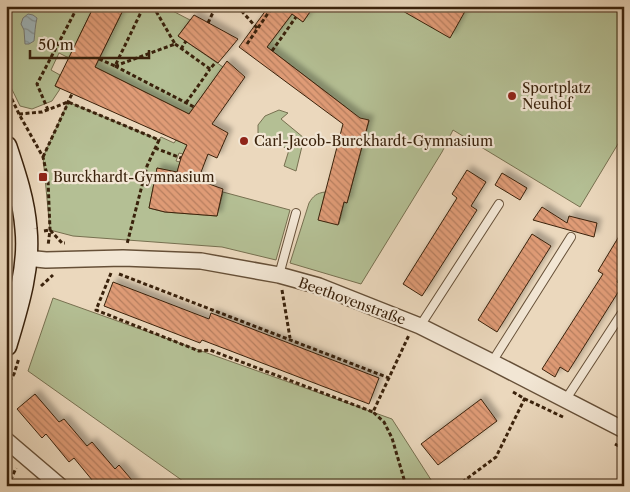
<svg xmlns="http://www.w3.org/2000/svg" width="630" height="492" font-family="'Libre Caslon Text',serif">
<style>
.green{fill:#b4bf94;stroke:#777050}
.water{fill:url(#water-waves);stroke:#767b76}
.building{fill:url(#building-back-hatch);stroke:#3a220c;filter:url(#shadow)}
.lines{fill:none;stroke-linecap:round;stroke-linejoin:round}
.lane-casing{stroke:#665038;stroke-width:10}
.street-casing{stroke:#665038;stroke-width:18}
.secondary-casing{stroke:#3a220c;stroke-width:24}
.path{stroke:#3a220c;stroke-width:3;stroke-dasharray:4 2.5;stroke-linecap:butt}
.lane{stroke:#f2e6d4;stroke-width:8}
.street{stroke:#f2e6d4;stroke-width:15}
.secondary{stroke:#f2e6d4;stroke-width:21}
.poi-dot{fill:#8f2418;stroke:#f2e6d4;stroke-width:2}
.labels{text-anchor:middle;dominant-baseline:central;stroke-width:4.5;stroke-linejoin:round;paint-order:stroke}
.poi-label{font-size:14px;fill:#3a220c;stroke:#f2e6d4;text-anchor:start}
.street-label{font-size:14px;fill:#3a220c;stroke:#f2e6d4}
</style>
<defs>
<pattern id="water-waves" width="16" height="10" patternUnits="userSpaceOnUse" patternTransform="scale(1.25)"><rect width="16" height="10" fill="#9eb6bc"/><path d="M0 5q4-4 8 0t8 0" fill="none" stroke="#829497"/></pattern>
<pattern id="building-back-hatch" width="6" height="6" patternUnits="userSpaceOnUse" patternTransform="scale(1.25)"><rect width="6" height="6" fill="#df9b76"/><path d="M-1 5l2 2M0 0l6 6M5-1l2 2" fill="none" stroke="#b67e5f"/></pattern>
<filter id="shadow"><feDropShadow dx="4.5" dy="-4.5" stdDeviation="2.5" flood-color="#0004"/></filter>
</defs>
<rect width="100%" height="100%" fill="#ebd8bd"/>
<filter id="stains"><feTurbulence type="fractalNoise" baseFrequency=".004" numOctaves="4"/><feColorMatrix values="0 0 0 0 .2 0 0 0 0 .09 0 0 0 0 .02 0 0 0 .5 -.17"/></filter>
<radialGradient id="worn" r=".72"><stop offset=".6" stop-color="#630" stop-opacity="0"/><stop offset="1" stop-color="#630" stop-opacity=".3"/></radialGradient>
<path class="green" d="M6 6H94L69 58 59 53 51 70 60 75 55 86 60 89 52 101 32 109 20 106 6 77Z
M125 6H163L190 20 178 36 223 67 189 114 95 67Z
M314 6H624V134L580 207 453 130 442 152 361 284 290 263 309 203C313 196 317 193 325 192L319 220 339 224 344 202 347 203 369 121 345 115 347 108 267 47 292 14 303 22Z
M68 102 159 140 161 137 174 143 176 140 187 145 183 154 179 153 176 161 180 162 177 173 157 168 149 208 165 212 217 216 223 192 290 210 276 260 222 247 73 236 50 230 43 157Z
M279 110 288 113 281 119 304 138 296 171 284 166 289 150 258 133V125L265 116Z
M53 298 392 419 435 486H366L364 483 359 486H190L28 371Z"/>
<path class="water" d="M28 14 33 15 37 18C35 26 35 33 34 41L29 44H25L24 30 21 24 23 18Z"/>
<path class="building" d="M94 6H125L95 67 189 114 227 61 245 77 212 124 228 133 217 158 208 154 198 180 223 189 217 216 165 212 149 208 157 168 177 172 181 158 187 145 55 86Z
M269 6H314L303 22 292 14 267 47 360 118 369 120 347 203 344 202 338 225 318 220 343 124 239 47Z
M394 6H468L450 38Z
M194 15 238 39 218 63 178 36Z
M467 170 486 182 471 206 477 210 422 296 403 284 457 198 452 194Z
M502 173 527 188 520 200 495 185Z
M542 207 567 223 569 216 597 223 594 237 533 220Z
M624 228V270L617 282 622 286 568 372 560 367 555 377 542 369 603 274 598 271Z
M532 234 551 246 497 332 478 320Z
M113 282 209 319 211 313 379 378 369 404 202 340 200 343 104 306Z
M35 394 59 422 64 419 87 446 92 442 115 469 119 465 137 486H97L74 458 69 462 46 434 42 438 17 409Z
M481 399 497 421 438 465 421 444Z"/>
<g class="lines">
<defs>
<path id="lane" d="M279 275 296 213
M420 326 499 204
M492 362 571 237
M566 399 624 310"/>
<path id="street" d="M26 258 46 260 123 258 201 261 279 275 319 286 420 326 492 362 624 430
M6 440 60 486"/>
<path id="secondary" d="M6 147C15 174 24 201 26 229 30 268 17 308 6 345"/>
</defs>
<use href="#lane" class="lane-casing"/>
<use href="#street" class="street-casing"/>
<use href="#secondary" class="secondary-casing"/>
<path class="path" d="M237 6 257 28
M208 23 216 6
M175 44 210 69 216 62
M247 44 273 6
M181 49 186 41
M272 51 296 17
M99 59 115 66 144 6
M115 66 175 44 153 6
M115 66 194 107
M6 87 19 114 43 157 48 180 50 230 48 246
M186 103 210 69
M67 104 72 94
M48 110 37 84 78 6
M19 114 42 112 68 102 159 140 147 166 127 244
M155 148 181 158
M43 157 68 103
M44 231 50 230 62 243H65
M111 273 96 310 199 351 210 350 373 412
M119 274 389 378
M41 286 53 275
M282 290 290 338
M6 387 14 374 19 358
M513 392 525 399 563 417
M615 444 624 449
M8 486 16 468
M406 486 392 438 384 422 373 412 409 335
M457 486 496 457 525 398"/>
<use href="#lane" class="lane"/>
<use href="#street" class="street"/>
<use href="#secondary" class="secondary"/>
</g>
<g class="poi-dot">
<circle cx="512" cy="96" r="5"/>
<circle cx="244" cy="141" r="5"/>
<rect x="38" y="172" width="10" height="10" rx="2.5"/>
</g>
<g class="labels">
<g class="poi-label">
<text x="522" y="88">Sportplatz<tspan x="522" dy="16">Neuhof</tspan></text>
<text x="254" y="141">Carl-Jacob-Burckhardt-Gymnasium</text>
<text x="53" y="177">Burckhardt-Gymnasium</text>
</g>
<g class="street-label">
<text transform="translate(352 301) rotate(20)">Beethovenstraße</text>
</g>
</g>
<rect width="630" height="492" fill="none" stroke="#ebd8bd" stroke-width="25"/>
<rect x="8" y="8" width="615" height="477" fill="none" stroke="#3a220c" stroke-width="2.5"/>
<rect x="12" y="12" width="605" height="467" fill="none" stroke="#3a220c"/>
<path d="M30 50v8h119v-8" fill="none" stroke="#3a220c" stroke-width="2.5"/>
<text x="38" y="50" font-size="15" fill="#3a220c" stroke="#f2e6d4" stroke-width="4" paint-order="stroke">50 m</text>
<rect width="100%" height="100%" filter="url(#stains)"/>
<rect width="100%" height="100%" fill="url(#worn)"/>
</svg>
